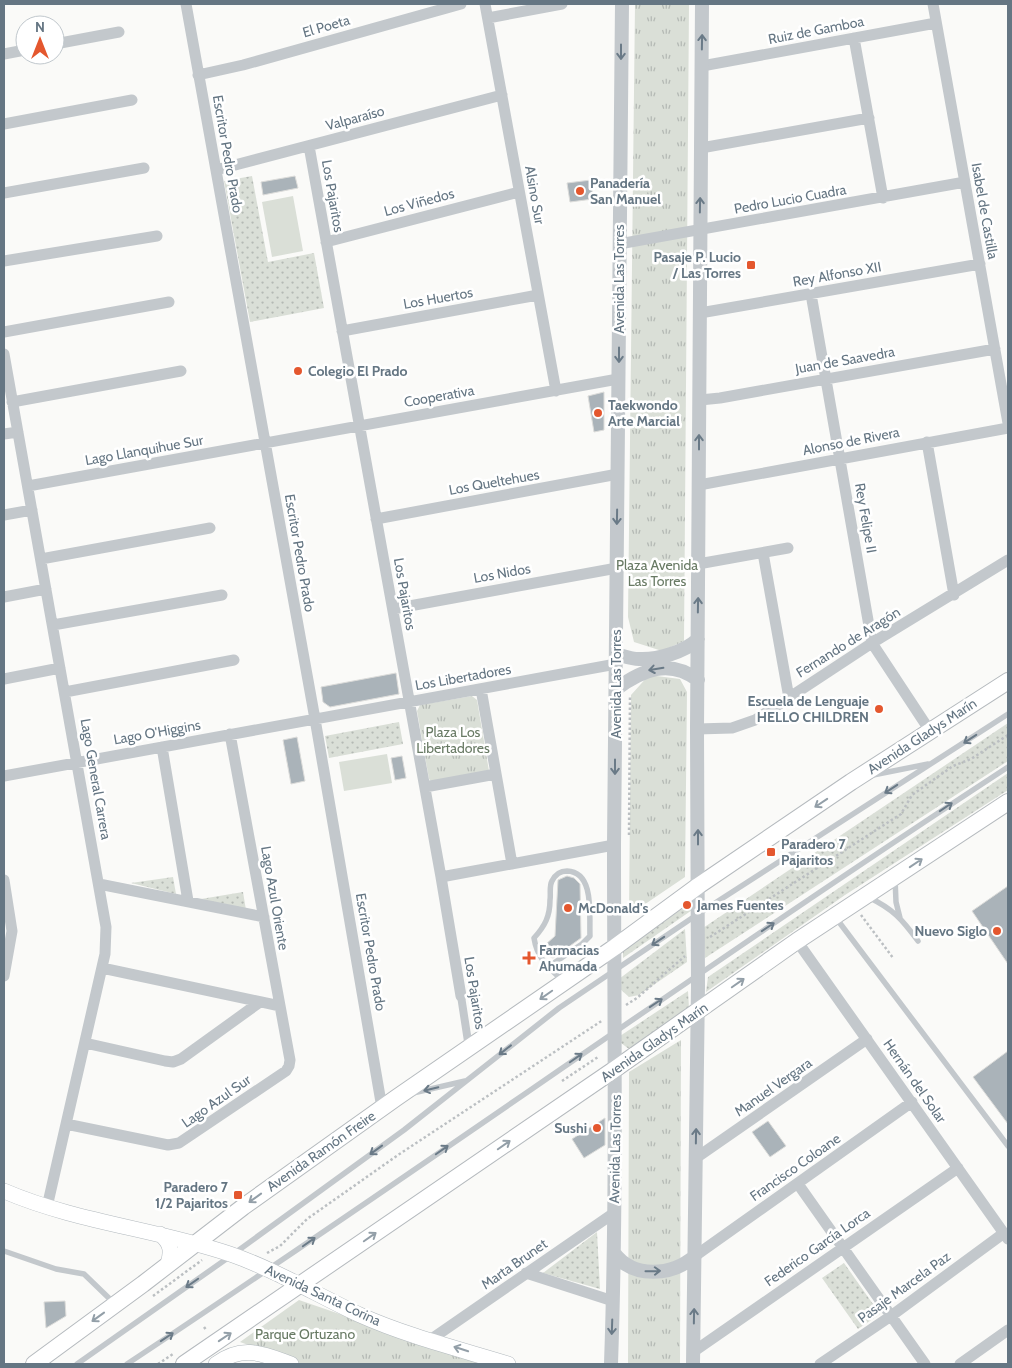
<svg xmlns="http://www.w3.org/2000/svg" width="1012" height="1368" font-family="Cabin,sans-serif">
<style>
.grass{fill:url(#grass-dots)}
.park{fill:url(#park-tufts)}
.pitch{fill:#dadfd7}
.building{fill:#aab3b9;stroke:#dcdcda}
.lines{fill:none;stroke-linecap:round;stroke-linejoin:round}
.secondary-casing{stroke:#b3babf;stroke-width:16}
.primary-casing{stroke:#b5babe;stroke-width:18}
.path{stroke:#bbbfc2;stroke-width:2.5;stroke-dasharray:2.5 2.5;stroke-linecap:butt}
.service{stroke:#c3c8cc;stroke-width:5.5}
.pedestrian{stroke:#c3c8cc;stroke-width:8}
.minor{stroke:#c3c8cc;stroke-width:11}
.tertiary{stroke:#c3c8cc;stroke-width:14}
.secondary{stroke:#fff;stroke-width:15}
.primary{stroke:#fff;stroke-width:16}
.oneway{stroke:#6a7a87}
.oneway2{stroke:#939fa8}
.poi-dot{fill:#e4572e;stroke:#fff;stroke-width:2}
.labels{text-anchor:middle;dominant-baseline:central;stroke-width:5;stroke-linejoin:round;paint-order:stroke}
.street-label{font-size:14px;fill:#657683;stroke:#fff}
.poi-label{font-size:14px;font-weight:bold;fill:#657683;stroke:#fff;text-anchor:start}
.park-label{font-size:14px;fill:#687a64;stroke:#fff}
</style>
<defs>
<pattern id="grass-dots" width="8" height="8" patternUnits="userSpaceOnUse" patternTransform="scale(1.25)"><rect width="8" height="8" fill="#dadfd7"/><path d="M2 2h.1M6 6h.1" fill="none" stroke="#b4b9b4" stroke-width="1.8" stroke-linecap="round"/></pattern>
<pattern id="park-tufts" width="24" height="20" patternUnits="userSpaceOnUse" patternTransform="scale(1.25)"><rect width="24" height="20" fill="#dadfd7"/><path d="M3 7l-1-3M5 7V3M7 7l1-3M15 17l-1-3M17 17v-4M19 17l1-3" fill="none" stroke="#b4b9b4"/></pattern>
</defs>
<rect width="100%" height="100%" fill="#fafaf8"/>
<path class="grass" d="M252 176 268 262 314 253 324 308 250 322 224 181Z
M399 722 403 744 329 758 325 736Z
M1008 723V761L705 958 703 928Z
M1008 773V790L845 895 706 992 708 977Z
M173 877 176 894 131 883Z
M243 892 246 910 201 899Z
M691 902 695 908 623 958V951Z
M685 929 687 962 639 995 629 997 619 988V979Z
M688 991 689 1008 629 1049 621 1043 620 1036Z
M597 1232 600 1289 543 1273Z
M844 1263 880 1314 858 1329 822 1278Z"/>
<path class="park" d="M635 4H689L684 641 662 651 634 642 628 617Z
M649 675 680 679 687 692 685 877 629 915 631 695Z
M472 696 477 700 489 771 431 781 429 779 417 711 420 705Z
M681 1040 680 1364H628L629 1072Z
M299 1300 485 1364H302L240 1342Z"/>
<path class="pitch" d="M293 196 303 251 272 257 262 202Z
M387 754 392 783 344 791 339 762Z"/>
<path class="building" d="M295 176 298 188 263 195 261 182Z
M591 180 593 199 570 202 567 183Z
M604 392V430L594 432 588 396Z
M396 673 399 694 330 707 323 702 321 687Z
M297 737 305 781 291 784 283 740Z
M402 756 406 778 395 780 391 758Z
M567 876 574 878 580 884 581 938 553 958 545 954V945L555 936 558 880Z
M1008 886V964L972 911Z
M1008 1051V1124L973 1077Z
M605 1118V1145L584 1158 572 1139Z
M768 1121 786 1146 770 1157 752 1132Z
M65 1301 66 1316 46 1328 44 1302Z"/>
<g class="lines">
<defs>
<path id="secondary" d="M4 1191C76 1222 156 1229 230 1254 276 1270 317 1295 360 1315 407 1336 459 1349 508 1364
M160 1234C171 1243 172 1251 168 1264
M216 1364C243 1344 263 1354 291 1364"/>
<path id="primary" d="M34 1364 143 1284 243 1207 396 1098 615 947 698 886 851 782 1008 681
M184 1364 615 1069 797 941 1008 802"/>
</defs>
<use href="#secondary" class="secondary-casing"/>
<use href="#primary" class="primary-casing"/>
<path class="path" d="M629 835 630 695
M861 915 893 958
M710 937 901 814 912 795 953 766 971 759 1008 735
M626 1005 637 998 685 956
M562 1081 598 1057
M267 1253 280 1246 307 1219 398 1155 603 1020
M153 1296 202 1260
M204 1327 207 1331
M158 1364 173 1354"/>
<path class="service" d="M873 775 928 764
M895 878 896 902 900 918
M868 897C893 909 902 919 918 941
M836 918 1008 1146
M548 967 582 944 590 936C589 915 595 872 567 871 560 871 555 875 552 881 549 886 551 894 550 900 550 916 545 926 534 938 537 958 548 967 563 981
M413 1093 465 1081
M4 1251 56 1269 84 1274 114 1303
M77 1364 232 1255 404 1130 559 1008 698 914 1008 714
M127 1364C423 1168 711 961 1008 767"/>
<path class="pedestrian" d="M461 996 469 1048"/>
<path class="minor" d="M186 4 315 719 382 1108
M485 4 556 391
M933 4 1008 423
M488 18 562 4
M854 38 883 198
M55 44 119 32
M4 54 25 50
M702 66 936 23
M198 75 243 65 461 4
M4 124 132 100
M309 146 441 877 461 996
M701 148 869 118
M216 170 502 95
M4 193 144 168
M326 242 519 192
M619 244 965 182
M4 261 157 236
M811 294 872 643 930 731
M700 313 980 264
M342 331 538 295
M4 332 169 302
M4 354 106 927 105 954 47 1207
M700 400 720 398 995 349
M12 402 181 371
M4 434 18 432
M927 442 954 595
M699 485 1008 428
M28 486 618 379
M4 515 32 510
M376 519 618 474
M763 553 789 698
M41 559 210 528
M698 564 788 548
M4 597 46 589
M393 609 617 568
M53 625 222 595
M4 679 60 668
M481 689 512 864
M65 692 234 660
M697 729 732 728 755 720 872 643 1008 560
M162 747 188 901
M4 776 616 664
M425 787 496 774
M441 877 614 845
M4 880 12 931 4 976
M99 884 264 917
M797 941 1008 1239
M102 968 280 1006
M85 1043 165 1061 173 1062 181 1059 260 1002
M66 1124 168 1145 179 1143 286 1071 289 1066 290 1060 230 734
M696 1158 867 1039
M798 1184 925 1364
M695 1256 912 1102
M526 1273 613 1301
M430 1340 614 1213
M693 1352 958 1168
M820 1364 891 1316 1004 1233
M960 1364 1008 1330"/>
<path class="tertiary" d="M616 654C624 656 631 659 639 659 657 660 685 652 698 639
M616 689C642 670 669 658 698 680
M614 1253C633 1279 672 1276 695 1256
M611 1364C617 1191 614 1018 614 845 615 564 619 284 622 4
M693 1364 698 986 697 729 702 4"/>
<use href="#secondary" class="secondary"/>
<use href="#primary" class="primary"/>
</g>
<defs><path id="oneway-shaft" d="M-6 0H5M1.5-3L5.5 0L1.5 3" fill="none" stroke-width="1.6" stroke-linecap="round" stroke-linejoin="round" transform="scale(1.25)"/></defs>
<g class="oneway">
<use href="#oneway-shaft" transform="translate(702 42) rotate(-89)"/>
<use href="#oneway-shaft" transform="translate(621 52) rotate(90)"/>
<use href="#oneway-shaft" transform="translate(700 205) rotate(-89)"/>
<use href="#oneway-shaft" transform="translate(619 355) rotate(90)"/>
<use href="#oneway-shaft" transform="translate(699 442) rotate(-90)"/>
<use href="#oneway-shaft" transform="translate(617 517) rotate(91)"/>
<use href="#oneway-shaft" transform="translate(698 605) rotate(-89)"/>
<use href="#oneway-shaft" transform="translate(656 669) rotate(171)"/>
<use href="#oneway-shaft" transform="translate(970 739) rotate(147)"/>
<use href="#oneway-shaft" transform="translate(615 767) rotate(90)"/>
<use href="#oneway-shaft" transform="translate(891 789) rotate(147)"/>
<use href="#oneway-shaft" transform="translate(946 807) rotate(-34)"/>
<use href="#oneway-shaft" transform="translate(698 837) rotate(-90)"/>
<use href="#oneway-shaft" transform="translate(768 927) rotate(-34)"/>
<use href="#oneway-shaft" transform="translate(658 941) rotate(146)"/>
<use href="#oneway-shaft" transform="translate(656 1003) rotate(-34)"/>
<use href="#oneway-shaft" transform="translate(505 1050) rotate(142)"/>
<use href="#oneway-shaft" transform="translate(576 1058) rotate(-35)"/>
<use href="#oneway-shaft" transform="translate(431 1089) rotate(167)"/>
<use href="#oneway-shaft" transform="translate(696 1136) rotate(-89)"/>
<use href="#oneway-shaft" transform="translate(376 1150) rotate(144)"/>
<use href="#oneway-shaft" transform="translate(442 1150) rotate(-35)"/>
<use href="#oneway-shaft" transform="translate(309 1242) rotate(-35)"/>
<use href="#oneway-shaft" transform="translate(653 1271) rotate(-1)"/>
<use href="#oneway-shaft" transform="translate(192 1283) rotate(145)"/>
<use href="#oneway-shaft" transform="translate(694 1316) rotate(-89)"/>
<use href="#oneway-shaft" transform="translate(612 1327) rotate(92)"/>
<use href="#oneway-shaft" transform="translate(167 1337) rotate(-34)"/>
</g>
<g class="oneway2">
<use href="#oneway-shaft" transform="translate(821 803) rotate(146)"/>
<use href="#oneway-shaft" transform="translate(916 863) rotate(-34)"/>
<use href="#oneway-shaft" transform="translate(738 983) rotate(-35)"/>
<use href="#oneway-shaft" transform="translate(546 995) rotate(145)"/>
<use href="#oneway-shaft" transform="translate(504 1145) rotate(-35)"/>
<use href="#oneway-shaft" transform="translate(255 1198) rotate(144)"/>
<use href="#oneway-shaft" transform="translate(370 1237) rotate(-35)"/>
<use href="#oneway-shaft" transform="translate(98 1317) rotate(144)"/>
<use href="#oneway-shaft" transform="translate(225 1337) rotate(-34)"/>
<use href="#oneway-shaft" transform="translate(461 1349) rotate(-162)"/>
</g>
<g class="poi-dot">
<circle cx="580" cy="191" r="5"/>
<rect x="746" y="260" width="10" height="10" rx="2.5"/>
<circle cx="298" cy="371" r="5"/>
<circle cx="598" cy="413" r="5"/>
<circle cx="879" cy="709" r="5"/>
<rect x="766" y="847" width="10" height="10" rx="2.5"/>
<circle cx="687" cy="905" r="5"/>
<circle cx="568" cy="908" r="5"/>
<circle cx="997" cy="931" r="5"/>
<path d="M526.5 950.5h5v5h5v5h-5v5h-5v-5h-5v-5h5z"/>
<circle cx="597" cy="1128" r="5"/>
<rect x="233" y="1190" width="10" height="10" rx="2.5"/>
</g>
<g class="labels">
<g class="street-label">
<text transform="translate(326 26) rotate(-16)">El Poeta</text>
<text transform="translate(816 30) rotate(-11)">Ruiz de Gamboa</text>
<text transform="translate(355 118) rotate(-15)">Valparaíso</text>
<text transform="translate(228 154) rotate(80)">Escritor Pedro Prado</text>
<text transform="translate(535 195) rotate(80)">Alsino Sur</text>
<text transform="translate(333 196) rotate(80)">Los Pajaritos</text>
<text transform="translate(790 199) rotate(-10)">Pedro Lucio Cuadra</text>
<text transform="translate(419 202) rotate(-15)">Los Viñedos</text>
<text transform="translate(985 211) rotate(80)">Isabel de Castilla</text>
<text transform="translate(837 274) rotate(-10)">Rey Alfonso XII</text>
<text transform="translate(619 279) rotate(-90)">Avenida Las Torres</text>
<text transform="translate(438 298) rotate(-10)">Los Huertos</text>
<text transform="translate(845 360) rotate(-10)">Juan de Saavedra</text>
<text transform="translate(439 396) rotate(-10)">Cooperativa</text>
<text transform="translate(851 441) rotate(-11)">Alonso de Rivera</text>
<text transform="translate(144 450) rotate(-10)">Lago Llanquihue Sur</text>
<text transform="translate(494 482) rotate(-10)">Los Queltehues</text>
<text transform="translate(866 518) rotate(80)">Rey Felipe II</text>
<text transform="translate(300 553) rotate(80)">Escritor Pedro Prado</text>
<text transform="translate(502 573) rotate(-10)">Los Nidos</text>
<text transform="translate(405 594) rotate(80)">Los Pajaritos</text>
<text transform="translate(848 642) rotate(-32)">Fernando de Aragón</text>
<text transform="translate(463 677) rotate(-10)">Los Libertadores</text>
<text transform="translate(616 684) rotate(-90)">Avenida Las Torres</text>
<text transform="translate(157 732) rotate(-10)">Lago O'Higgins</text>
<text transform="translate(922 736) rotate(-33)">Avenida Gladys Marín</text>
<text transform="translate(96 779) rotate(80)">Lago General Carrera</text>
<text transform="translate(275 898) rotate(80)">Lago Azul Oriente</text>
<text transform="translate(371 952) rotate(80)">Escritor Pedro Prado</text>
<text transform="translate(475 993) rotate(81)">Los Pajaritos</text>
<text transform="translate(654 1042) rotate(-35)">Avenida Gladys Marín</text>
<text transform="translate(915 1081) rotate(55)">Hernán del Solar</text>
<text transform="translate(773 1087) rotate(-35)">Manuel Vergara</text>
<text transform="translate(216 1101) rotate(-35)">Lago Azul Sur</text>
<text transform="translate(615 1149) rotate(-89)">Avenida Las Torres</text>
<text transform="translate(321 1151) rotate(-35)">Avenida Ramón Freire</text>
<text transform="translate(795 1167) rotate(-35)">Francisco Coloane</text>
<text transform="translate(817 1247) rotate(-35)">Federico García Lorca</text>
<text transform="translate(514 1264) rotate(-35)">Marta Brunet</text>
<text transform="translate(904 1287) rotate(-36)">Pasaje Marcela Paz</text>
<text transform="translate(323 1295) rotate(25)">Avenida Santa Corina</text>
</g>
<g class="poi-label">
<text x="590" y="183">Panadería<tspan x="590" dy="16">San Manuel</tspan></text>
<text x="741" y="257" text-anchor="end">Pasaje P. Lucio<tspan x="741" dy="16">/ Las Torres</tspan></text>
<text x="308" y="371">Colegio El Prado</text>
<text x="608" y="405">Taekwondo<tspan x="608" dy="16">Arte Marcial</tspan></text>
<text x="869" y="701" text-anchor="end">Escuela de Lenguaje<tspan x="869" dy="16">HELLO CHILDREN</tspan></text>
<text x="781" y="844">Paradero 7<tspan x="781" dy="16">Pajaritos</tspan></text>
<text x="697" y="905">James Fuentes</text>
<text x="578" y="908">McDonald's</text>
<text x="987" y="931" text-anchor="end">Nuevo Siglo</text>
<text x="539" y="950">Farmacias<tspan x="539" dy="16">Ahumada</tspan></text>
<text x="587" y="1128" text-anchor="end">Sushi</text>
<text x="228" y="1187" text-anchor="end">Paradero 7<tspan x="228" dy="16">1/2 Pajaritos</tspan></text>
</g>
<g class="park-label">
<text x="657" y="565">Plaza Avenida<tspan x="657" dy="16">Las Torres</tspan></text>
<text x="453" y="732">Plaza Los<tspan x="453" dy="16">Libertadores</tspan></text>
<text x="305" y="1334">Parque Ortuzano</text>
</g>
</g>
<rect width="1012" height="1368" fill="none" stroke="#657683" stroke-width="10"/>
<g transform="translate(40 40)"><circle r="24" fill="#ffffff" stroke="#c1c8cd"/>
<path d="M0-4L9 19L0 12L-9 19Z" fill="#e4572e"/>
<text y="-8" font-size="14" font-weight="bold" text-anchor="middle" fill="#657683">N</text>
</g>
</svg>
